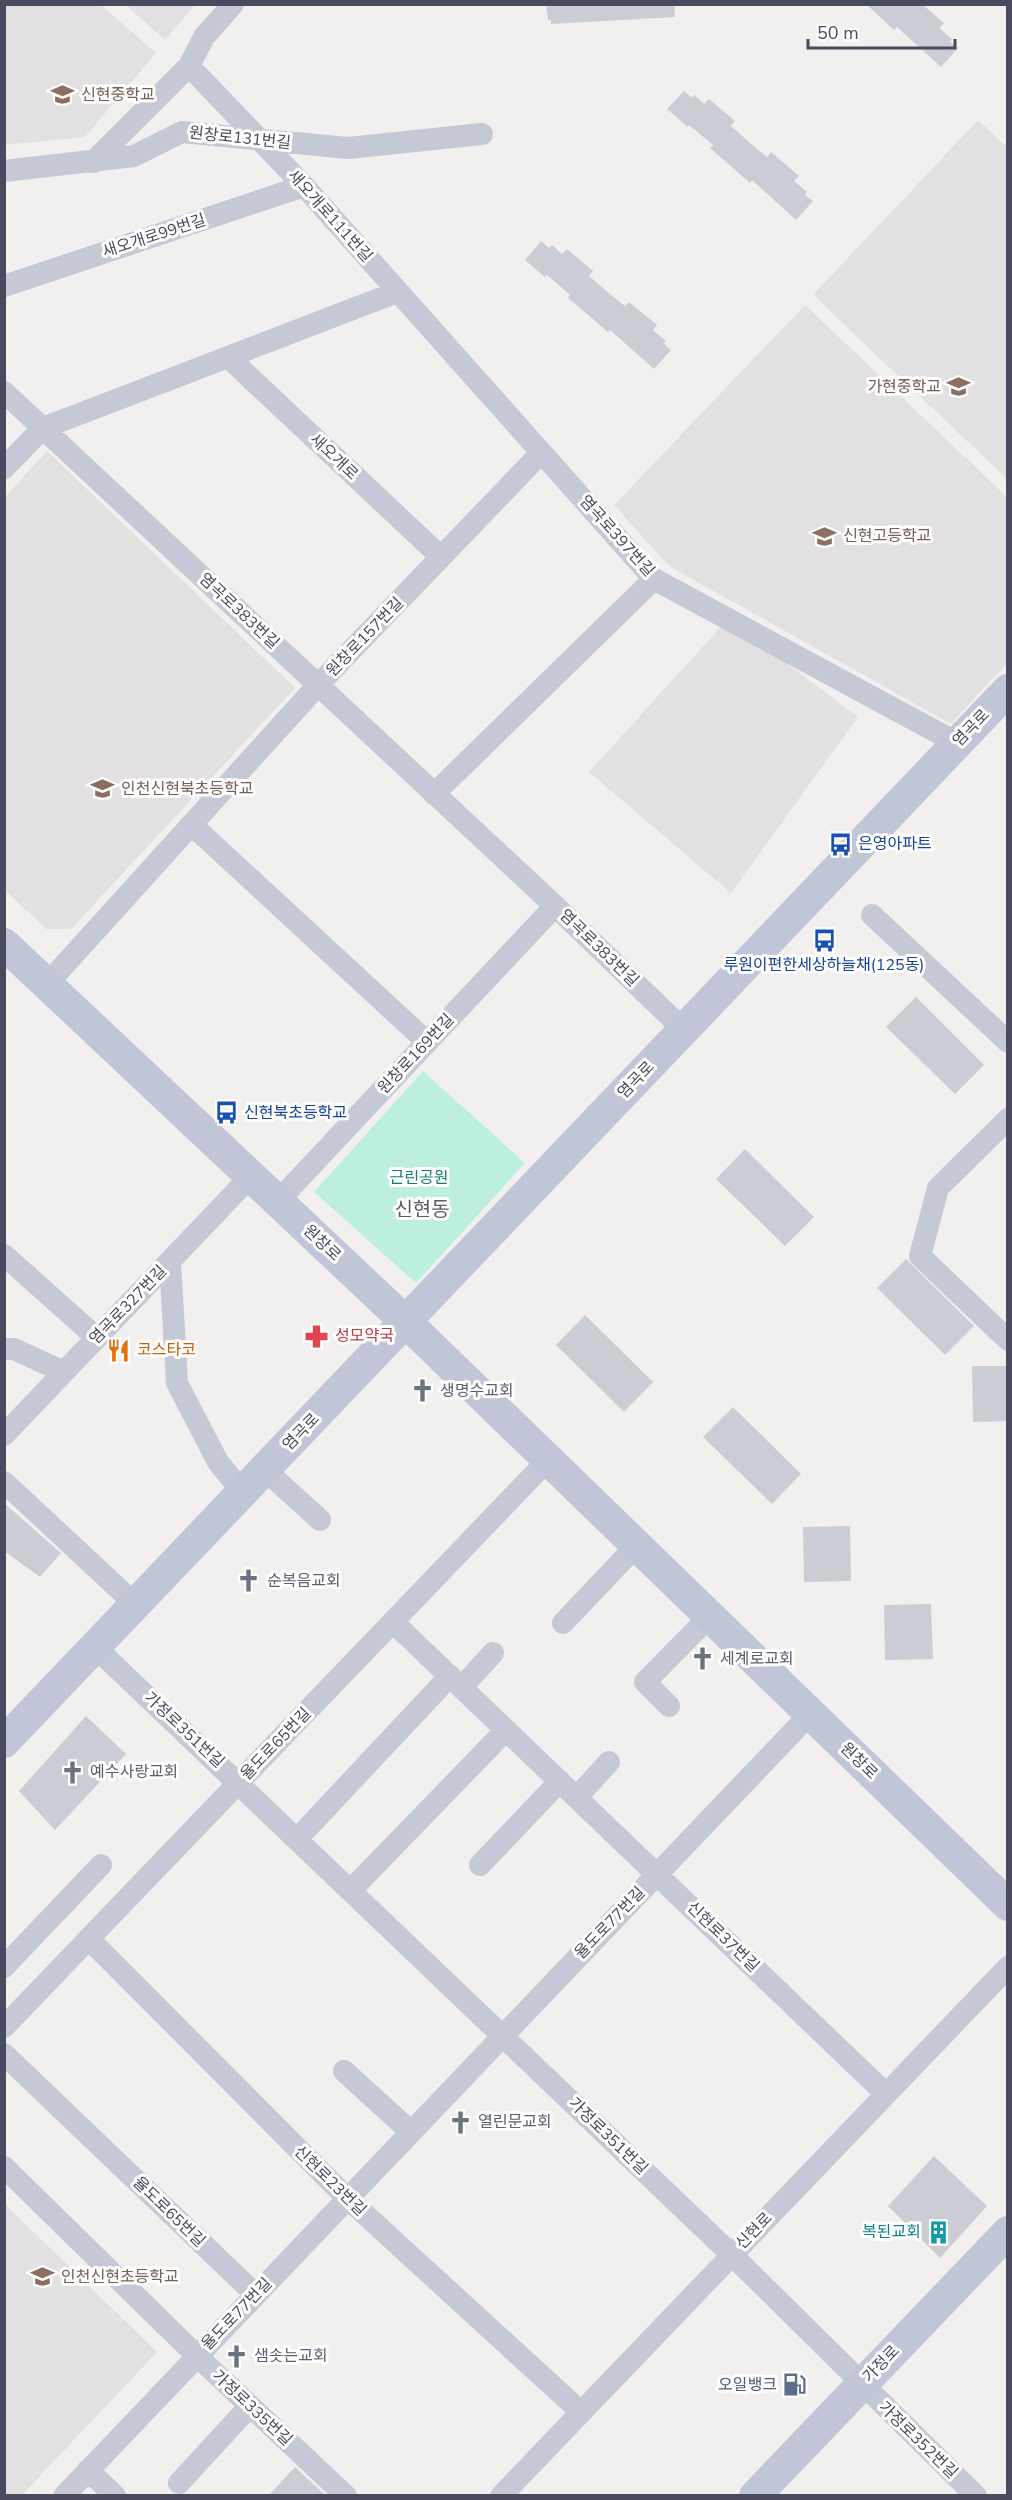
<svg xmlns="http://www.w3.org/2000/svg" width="1012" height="2500" font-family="'Nunito Sans','Noto Sans KR',sans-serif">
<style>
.education{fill:#e2e0e1}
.green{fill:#bdefe0}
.building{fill:#cbcdd5}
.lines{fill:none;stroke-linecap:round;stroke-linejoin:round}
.street{stroke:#c5c9d6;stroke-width:22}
.secondary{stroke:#c1c5d8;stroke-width:32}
.labels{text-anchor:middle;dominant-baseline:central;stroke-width:6;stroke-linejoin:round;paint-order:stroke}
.education-label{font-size:16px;fill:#785e54;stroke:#fff;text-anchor:start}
.street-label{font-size:16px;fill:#474b5d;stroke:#fff}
.transit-label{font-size:16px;fill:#164399;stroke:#fff;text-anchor:start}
.park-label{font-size:16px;fill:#167f6b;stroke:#fff}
.health-label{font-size:16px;fill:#be3a42;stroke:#fff;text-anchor:start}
.food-label{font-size:16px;fill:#c56008;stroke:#fff;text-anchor:start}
.worship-label{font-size:16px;fill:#5b616d;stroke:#fff;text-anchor:start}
.culture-label{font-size:16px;fill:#0d838f;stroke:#fff;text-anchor:end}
.service-label{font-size:16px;fill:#4e5e75;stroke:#fff;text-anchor:end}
.quarter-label{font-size:20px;fill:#5b5c64;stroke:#fff}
</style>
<rect width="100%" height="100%" fill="#f1f0ef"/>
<path class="education" d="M4 5H101L156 53 85 137 5 145Z
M126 5H195L165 40Z
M978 120 1007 147V479L813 295Z
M805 305 1007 497V663L951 724 669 566 614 505Z
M47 451 295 688 71 929H46L4 889 5 497Z
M728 619 858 717 731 893 589 772Z
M4 2203 157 2352 22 2495H5Z"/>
<path class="green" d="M423 1071 525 1163 416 1283 314 1192Z"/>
<path class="building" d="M546 4H674L675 17 551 24V20H548Z
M866 4H922L944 23 939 28 952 39 950 42 958 48 941 67 897 27 894 30Z
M684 91 692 98 694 95 704 104 709 99 735 121 731 126 758 150 767 157 771 152 799 176 794 181 807 192 805 195 813 201 796 220 752 180 750 183 710 148 713 145 689 125 688 127 667 109Z
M541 241 549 248 552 245 562 254 567 249 593 271 589 276 616 299 625 306 629 302 657 325 653 330 666 341 664 344 671 350 654 369 610 330 608 332 568 298 570 295 547 275 545 277 525 260Z
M916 997 984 1065 955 1094 886 1027Z
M745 1149 814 1217 785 1246 716 1179Z
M906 1259 974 1326 945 1355 877 1288Z
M585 1315 653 1382 624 1412 556 1345Z
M972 1366H1008V1421L973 1422Z
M733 1407 801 1474 772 1504 703 1437Z
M4 1503 61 1553 40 1577 4 1551Z
M850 1526 851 1581 804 1582 803 1527Z
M931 1604 933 1659 885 1660 884 1605Z
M86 1716 126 1754 55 1830 19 1791Z
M934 2156 987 2206 940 2258 888 2206Z
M295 2467 326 2496H268Z"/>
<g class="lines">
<path class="street" d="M189 66 304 186 654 579 957 743
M93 162 189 66 204 37 233 4
M4 171 134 156 182 132 348 148 482 134
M4 286 304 186
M228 357 441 557
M4 392 555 906 684 1030
M4 468 43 428 397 292
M434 794 654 579
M192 825 427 1042
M872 915 1008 1042
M47 984 318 685 541 453
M1008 1119 938 1188 920 1256 1008 1340
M278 1201 555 906
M4 1255 97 1338
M170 1261 177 1383 218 1462 243 1493
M4 1349H14L64 1372
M4 1435 251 1176
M265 1470 320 1520
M4 1482 136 1605
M393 1622 886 2094
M563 1623 637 1545
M95 1647 732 2255 976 2496
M462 1687 493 1653
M669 1706 645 1682 710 1616
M577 1797 609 1762
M298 1838 450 1676
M480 1865 560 1781
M351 1890 506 1730
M89 1939 347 2198 581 2412
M4 1967 101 1865
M4 2027 548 1460
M4 2054 255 2294
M344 2071 411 2132
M4 2167 197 2356 346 2496
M88 2470 115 2496
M179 2483 250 2406
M64 2496 810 1714
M501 2496 1008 1967"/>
<path class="secondary" d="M4 944 406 1322 1008 1905
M4 1742 1008 690
M755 2496 1008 2232"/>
</g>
<defs>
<symbol id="school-bare" viewBox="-9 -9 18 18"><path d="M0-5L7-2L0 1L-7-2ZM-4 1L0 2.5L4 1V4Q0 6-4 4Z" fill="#8d6e63" stroke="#fff" stroke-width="2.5" paint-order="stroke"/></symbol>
<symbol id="bus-bare" viewBox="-9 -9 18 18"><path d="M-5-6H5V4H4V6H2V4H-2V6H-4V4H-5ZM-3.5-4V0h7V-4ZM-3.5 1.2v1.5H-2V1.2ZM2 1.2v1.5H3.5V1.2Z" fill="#1a4fb4" stroke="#fff" stroke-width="2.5" paint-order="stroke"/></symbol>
<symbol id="pharmacy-bare" viewBox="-9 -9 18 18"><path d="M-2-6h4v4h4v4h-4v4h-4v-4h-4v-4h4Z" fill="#e0444e" stroke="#fff" stroke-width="2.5" paint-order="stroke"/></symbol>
<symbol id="restaurant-bare" viewBox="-9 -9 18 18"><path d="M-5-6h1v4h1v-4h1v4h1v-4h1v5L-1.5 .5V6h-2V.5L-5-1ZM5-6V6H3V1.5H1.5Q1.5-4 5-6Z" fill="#e8710a" stroke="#fff" stroke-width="2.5" paint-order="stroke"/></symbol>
<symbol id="church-bare" viewBox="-9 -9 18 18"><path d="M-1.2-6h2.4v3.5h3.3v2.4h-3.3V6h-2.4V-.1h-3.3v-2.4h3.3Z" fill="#6b7280" stroke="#fff" stroke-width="2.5" paint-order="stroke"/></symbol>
<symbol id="building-bare" viewBox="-9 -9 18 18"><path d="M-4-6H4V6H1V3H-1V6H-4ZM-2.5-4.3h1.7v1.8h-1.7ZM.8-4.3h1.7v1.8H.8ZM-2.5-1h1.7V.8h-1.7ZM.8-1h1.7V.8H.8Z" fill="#0f9aa8" stroke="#fff" stroke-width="2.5" paint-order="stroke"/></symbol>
<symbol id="fuel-bare" viewBox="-9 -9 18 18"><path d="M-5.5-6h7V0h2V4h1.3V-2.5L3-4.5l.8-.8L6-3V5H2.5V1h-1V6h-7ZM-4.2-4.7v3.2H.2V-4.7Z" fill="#5c6f8a" stroke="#fff" stroke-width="2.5" paint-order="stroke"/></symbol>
</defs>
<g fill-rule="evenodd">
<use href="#school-bare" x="46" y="78" width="33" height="33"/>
<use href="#school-bare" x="942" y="370" width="33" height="33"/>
<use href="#school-bare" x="808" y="520" width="33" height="33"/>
<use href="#school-bare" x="86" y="772" width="33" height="33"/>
<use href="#bus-bare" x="824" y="828" width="33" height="33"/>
<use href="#bus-bare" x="808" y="924" width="33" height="33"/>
<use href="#bus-bare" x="210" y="1096" width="33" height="33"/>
<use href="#pharmacy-bare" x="300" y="1320" width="33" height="33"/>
<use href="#restaurant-bare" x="102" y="1334" width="33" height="33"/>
<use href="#church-bare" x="406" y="1374" width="33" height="33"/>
<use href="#church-bare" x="232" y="1564" width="33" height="33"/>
<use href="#church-bare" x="686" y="1642" width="33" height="33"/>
<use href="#church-bare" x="56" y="1756" width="33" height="33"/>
<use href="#church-bare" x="444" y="2106" width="33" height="33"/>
<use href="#building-bare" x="922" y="2216" width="33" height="33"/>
<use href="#school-bare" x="26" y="2260" width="33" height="33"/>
<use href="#church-bare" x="220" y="2340" width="33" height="33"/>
<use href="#fuel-bare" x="778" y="2368" width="33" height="33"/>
</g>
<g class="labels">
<g class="education-label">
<text x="81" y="95">신현중학교</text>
<text x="941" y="387" text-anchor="end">가현중학교</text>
<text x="843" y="536">신현고등학교</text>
<text x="121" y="789">인천신현북초등학교</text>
<text x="61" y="2277">인천신현초등학교</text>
</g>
<g class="street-label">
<text transform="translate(240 138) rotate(6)">원창로131번길</text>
<text transform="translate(330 216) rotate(48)">새오개로111번길</text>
<text transform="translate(154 236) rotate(-18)">새오개로99번길</text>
<text transform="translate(334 457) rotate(43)">새오개로</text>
<text transform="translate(617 536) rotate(48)">염곡로397번길</text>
<text transform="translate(239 611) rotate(43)">염곡로383번길</text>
<text transform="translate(365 637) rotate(-46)">원창로157번길</text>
<text transform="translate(971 728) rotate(-46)">염곡로</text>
<text transform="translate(599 948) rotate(44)">염곡로383번길</text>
<text transform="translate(416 1054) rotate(-47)">원창로169번길</text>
<text transform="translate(636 1080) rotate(-46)">염곡로</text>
<text transform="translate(322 1243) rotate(43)">원창로</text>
<text transform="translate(128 1305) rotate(-46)">염곡로327번길</text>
<text transform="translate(301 1432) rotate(-46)">염곡로</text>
<text transform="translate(184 1730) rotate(43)">가정로351번길</text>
<text transform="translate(276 1744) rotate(-46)">율도로65번길</text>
<text transform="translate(859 1761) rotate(44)">원창로</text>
<text transform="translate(610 1923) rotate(-46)">율도로77번길</text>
<text transform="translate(723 1937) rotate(44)">신현로37번길</text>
<text transform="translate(608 2136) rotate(44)">가정로351번길</text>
<text transform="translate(330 2181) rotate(44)">신현로23번길</text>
<text transform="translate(169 2212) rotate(44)">율도로65번길</text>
<text transform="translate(754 2231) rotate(-46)">신현로</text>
<text transform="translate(237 2314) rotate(-46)">율도로77번길</text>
<text transform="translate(881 2364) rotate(-46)">가정로</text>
<text transform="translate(252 2408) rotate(43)">가정로335번길</text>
<text transform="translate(918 2440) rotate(44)">가정로352번길</text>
</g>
<g class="transit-label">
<text x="858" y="844">은영아파트</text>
<text x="824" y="965" text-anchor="middle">루원이편한세상하늘채(125동)</text>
<text x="244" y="1113">신현북초등학교</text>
</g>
<g class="park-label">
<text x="419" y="1178">근린공원</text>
</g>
<g class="health-label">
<text x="335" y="1336">성모약국</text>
</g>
<g class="food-label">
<text x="137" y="1350">코스타코</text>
</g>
<g class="worship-label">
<text x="440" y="1391">생명수교회</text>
<text x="267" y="1581">순복음교회</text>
<text x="720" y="1659">세계로교회</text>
<text x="90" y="1772">예수사랑교회</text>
<text x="478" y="2122">열린문교회</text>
<text x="254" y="2356">샘솟는교회</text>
</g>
<g class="culture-label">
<text x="921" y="2232">복된교회</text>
</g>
<g class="service-label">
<text x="777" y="2385">오일뱅크</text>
</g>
<g class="quarter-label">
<text x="422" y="1209">신현동</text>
</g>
</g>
<rect width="1012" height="2500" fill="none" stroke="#474b5d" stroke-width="12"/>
<path d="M808 39v9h147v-9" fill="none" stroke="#474b5d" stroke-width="3"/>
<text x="817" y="39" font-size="18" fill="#474b5d" stroke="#ffffff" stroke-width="4.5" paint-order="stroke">50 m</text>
</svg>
